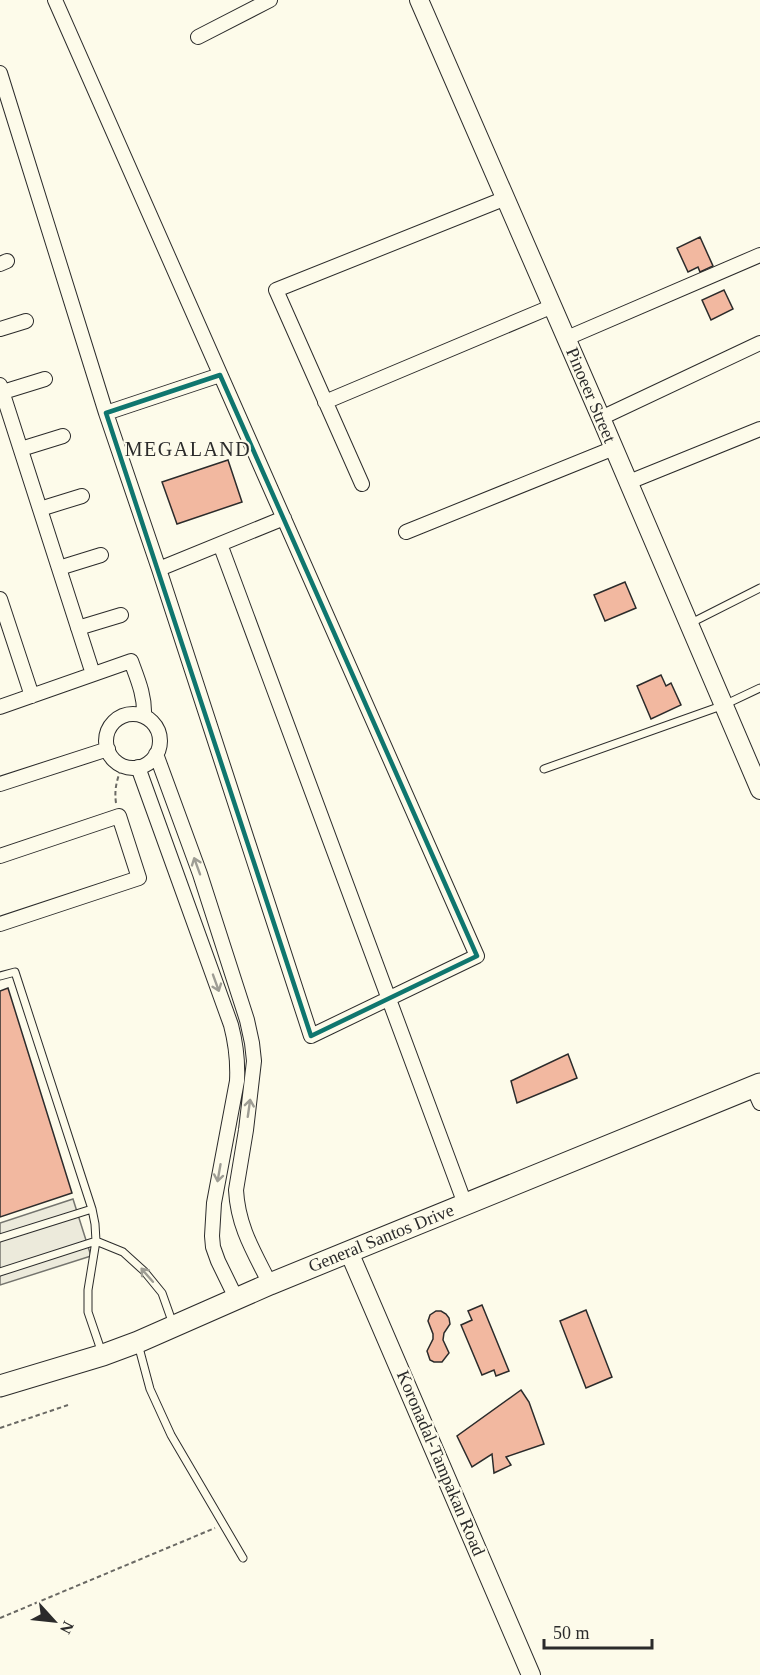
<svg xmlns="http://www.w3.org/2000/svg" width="760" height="1675" font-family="'Times New Roman',serif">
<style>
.parking{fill:#eceadb;stroke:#74746e;stroke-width:1.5}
.building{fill:#f2b8a0;stroke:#2b2b2b;stroke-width:1.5}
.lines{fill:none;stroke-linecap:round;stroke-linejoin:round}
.service-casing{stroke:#2b2b2b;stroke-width:9}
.minor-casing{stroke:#2b2b2b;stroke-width:16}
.secondary-casing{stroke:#2b2b2b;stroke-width:20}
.trunk-casing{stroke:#2b2b2b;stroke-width:23}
.path{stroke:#6a6964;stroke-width:2;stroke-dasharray:4.5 3;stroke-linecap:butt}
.service{stroke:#fdfbea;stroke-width:7}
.minor{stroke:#fdfbea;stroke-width:14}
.secondary{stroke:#fdfbea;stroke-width:18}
.trunk{stroke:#fdfbea;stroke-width:21}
.oneway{stroke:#9e9d94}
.marked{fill:none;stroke:#0f766e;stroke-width:4.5;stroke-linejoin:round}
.labels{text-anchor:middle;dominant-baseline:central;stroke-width:4.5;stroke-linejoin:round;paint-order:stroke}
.street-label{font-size:18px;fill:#2b2b2b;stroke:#fdfbea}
.neighbourhood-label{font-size:20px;letter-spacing:1.5px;fill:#2b2b2b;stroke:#fdfbea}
</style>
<rect width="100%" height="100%" fill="#fdfbea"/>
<path class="parking" d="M73 1199 91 1256 0 1285V1223Z"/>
<path class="building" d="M700 237 713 266 700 272 698 267 688 272 677 248Z
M724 290 733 309 711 320 702 300Z
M228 460 242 502 177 524 162 482Z
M625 582 636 608 605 621 594 595Z
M661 675 666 686 671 683 681 705 651 719 637 686Z
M8 988 72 1193 0 1217V991Z
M568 1054 577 1078 517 1103 511 1081Z
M482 1305 509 1371 496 1376 494 1370 482 1375 461 1325 472 1320 468 1311Z
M586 1310 612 1377 586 1388 560 1321Z
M436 1311H441L446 1314 449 1318 450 1324 444 1333 443 1340 449 1353 442 1362H434L430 1360 427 1351 433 1339V1334L428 1321 430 1315Z
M521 1390 529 1402 544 1444 506 1457 511 1465 494 1473 492 1454 472 1467 457 1436Z"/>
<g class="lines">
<defs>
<path id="service" d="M689 624 760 588
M544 769 724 705 760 688
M0 976 15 972 92 1209 95 1224 96 1241 88 1290V1312L102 1353
M0 1238 92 1209
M0 1272 96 1241 123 1252 144 1271 162 1293 173 1324
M138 1344 150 1389 171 1435 243 1558"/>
<path id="minor" d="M198 37 270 0
M0 73 106 413 159 569 311 1036 477 956 55 0
M0 264 7 261
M0 329 26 321
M567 338 760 255
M0 385 93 674
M3 392 45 379
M325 402 553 306
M106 413 220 375
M601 418 760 343
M21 449 63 436
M629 482 760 429
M362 484 276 290 506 198
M40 509 82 496
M406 532 614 448
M220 544 465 1204
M59 568 101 555
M159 569 284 518
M0 599 32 696
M78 628 121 615
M0 707 131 661C138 680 145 696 144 716
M106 741a27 27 0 1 1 54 0a27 27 0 1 1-54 0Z
M156 754 200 874 247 1020 252 1043 254 1061 246 1130 236 1190C238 1227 254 1252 270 1284
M138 767 231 1025C236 1044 238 1061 237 1081L214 1203 212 1236 213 1247 218 1261 236 1298
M0 784 108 749
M0 856 119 816 139 878 0 924
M753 1087 760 1103"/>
<path id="secondary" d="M419 0 601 418 760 790
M349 1252 531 1675"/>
<path id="trunk" d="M0 1386 103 1355 138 1342 270 1284 760 1084"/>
</defs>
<use href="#service" class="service-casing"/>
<use href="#minor" class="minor-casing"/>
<use href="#secondary" class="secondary-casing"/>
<use href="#trunk" class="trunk-casing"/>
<path class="path" d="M116 803C114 789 117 778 123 765
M0 1428 68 1405
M0 1618 215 1528"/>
<use href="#service" class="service"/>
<use href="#minor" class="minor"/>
<use href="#secondary" class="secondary"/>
<use href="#trunk" class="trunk"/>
</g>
<defs><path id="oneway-shaft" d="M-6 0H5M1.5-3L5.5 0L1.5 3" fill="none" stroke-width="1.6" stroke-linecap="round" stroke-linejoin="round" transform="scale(1.5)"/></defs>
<g class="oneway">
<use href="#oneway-shaft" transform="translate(197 866) rotate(-110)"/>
<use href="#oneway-shaft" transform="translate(216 983) rotate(70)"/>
<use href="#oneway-shaft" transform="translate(249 1108) rotate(-82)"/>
<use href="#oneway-shaft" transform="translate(219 1173) rotate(100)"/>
<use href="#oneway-shaft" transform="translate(147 1275) rotate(-131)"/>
</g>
<path class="marked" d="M220 375 477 956 311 1036 106 413Z"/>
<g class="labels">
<g class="street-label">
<text transform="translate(591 395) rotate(67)">Pinoeer Street</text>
<text transform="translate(381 1238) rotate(-22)">General Santos Drive</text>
<text transform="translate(441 1463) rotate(67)">Koronadal-Tampakan Road</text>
</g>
<g class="neighbourhood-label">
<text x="188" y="449">MEGALAND</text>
</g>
</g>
<g transform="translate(54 1621) rotate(117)" stroke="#fdfbea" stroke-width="4.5" paint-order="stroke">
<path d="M0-4.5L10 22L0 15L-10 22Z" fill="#2b2b2b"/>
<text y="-9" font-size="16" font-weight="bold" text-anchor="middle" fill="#2b2b2b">N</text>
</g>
<path d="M544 1639v9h108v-9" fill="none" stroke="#2b2b2b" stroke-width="3"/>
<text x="553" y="1639" font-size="18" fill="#2b2b2b" stroke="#fdfbea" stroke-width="4.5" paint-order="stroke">50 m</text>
</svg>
